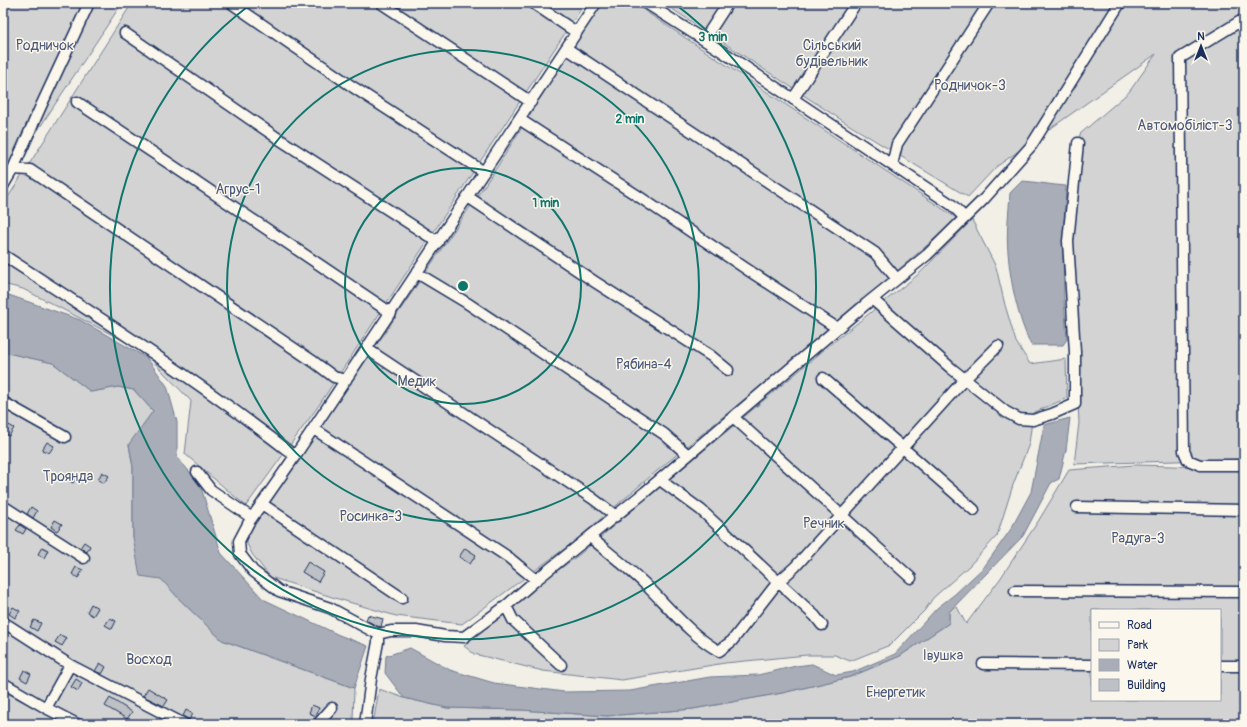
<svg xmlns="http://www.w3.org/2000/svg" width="1247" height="727" font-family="Pangolin,sans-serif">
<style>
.green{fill:#d2d3d2;stroke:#768198;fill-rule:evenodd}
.water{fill:#a9adb7;stroke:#707b93}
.building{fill:#bdc0c4;stroke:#1b2f5e}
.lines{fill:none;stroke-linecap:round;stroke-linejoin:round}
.minor-casing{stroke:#1b2f5e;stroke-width:13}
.minor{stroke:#fbf7ec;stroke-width:10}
.ring{fill:none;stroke:#0f766e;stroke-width:2}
.labels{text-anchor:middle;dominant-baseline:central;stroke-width:3;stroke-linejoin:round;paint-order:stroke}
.park-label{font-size:14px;fill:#49587b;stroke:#fbf7ec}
.centre{fill:#0f766e;stroke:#fbf7ec;stroke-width:2}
.ring-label{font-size:12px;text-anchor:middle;font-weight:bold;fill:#0f766e;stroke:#fbf7ec;stroke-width:3;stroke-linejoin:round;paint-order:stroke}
</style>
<rect width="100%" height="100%" fill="#f2efe6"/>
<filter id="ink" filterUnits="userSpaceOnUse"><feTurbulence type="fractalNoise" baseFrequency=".025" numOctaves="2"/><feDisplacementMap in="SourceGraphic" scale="8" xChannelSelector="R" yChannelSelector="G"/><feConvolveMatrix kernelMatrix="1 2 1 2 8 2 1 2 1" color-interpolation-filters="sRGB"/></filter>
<g filter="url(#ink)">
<path class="green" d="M3 3H122L3 183Z
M132 3H585L317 408 246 506 185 454 191 401 142 350 23 289 3 284V205Z
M599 3H633L958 219 796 357 652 475 575 541 462 624 396 616 335 598 270 577 252 554 247 544V536L499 164Z
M663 3H1244V459L1074 464 1079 423 1070 239 1080 134 1129 92 1156 54 996 167 968 197 846 123Z
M972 220 996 267 1005 305 1016 342 1030 364 1066 359 1067 398 1033 413 1029 444 1013 485 997 536 969 566 933 598 925 610 890 645 850 661 835 655H807L725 663 622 680 543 671 474 654 464 646 498 615 580 554 831 344 920 273Z
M3 352 53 363 91 392 118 387 134 390 153 411 129 445 133 467V537L161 578 181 601 222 640 354 688 353 724H70L3 684Z
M1135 465 1244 468V724H373L379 689 404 698 447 708 521 710 607 716 693 709 782 693 850 677 900 656 949 623V612L956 605 966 624 1000 579 1039 520 1069 470ZM1092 610H1220V700H1092Z
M3 691 65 724H3Z"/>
<path class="water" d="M1022 181C1037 182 1051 185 1066 186L1063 244 1064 301 1067 339 1063 345H1031C1018 319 1010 281 1008 252 1006 233 1009 212 1010 193Z
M3 294H6L80 320 147 358 167 386 177 422V457L200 484 221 553 263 599 339 635 368 646 354 688 222 640 181 601 161 579 140 576 133 537V467L129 444 153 411 134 390 118 387 91 392 53 363 3 352Z
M1070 418 1066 450 1059 479 1051 483 1023 536 949 612V623L900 656 850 677 782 693 693 709 607 716 521 710 447 708 404 698 385 673 386 656 410 648 450 670 494 683 564 692 630 691 710 677 758 675 796 666 812 664 836 675 853 672 895 654 937 608 955 594 984 567 1011 529 1031 492 1044 425Z"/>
<path class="building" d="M7 424 14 428 9 436 3 432Z
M47 442 54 446 49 453 42 450Z
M70 472 77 476 73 483 66 479Z
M102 472 109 476 104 483 98 480Z
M31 507 37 511 33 518 27 514Z
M55 520 62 524 57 531 51 527Z
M20 525 26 529 23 534 16 530Z
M84 542 90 546 87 552 80 548Z
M42 547 48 550 44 558 38 554Z
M465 548 476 555 470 564 459 557Z
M308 562 324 572 318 582 302 572Z
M76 567 83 570 78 578 72 574Z
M91 604 98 608 93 616 87 612Z
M13 607 20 611 15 618 9 614Z
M368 615 383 619 381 627 377 626 366 620Z
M110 618 116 621 112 629 105 625Z
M34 620 41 623 37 631 30 627Z
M60 635 67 638 62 646 55 642Z
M100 663 106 667 102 674 95 671Z
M24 670 31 674 27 682 20 678Z
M76 679 82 683 78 691 71 687Z
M148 688 168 700 164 706 143 696Z
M110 698 132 712 127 719 105 706Z
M312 705 319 708 316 716 309 713Z
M186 710 193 714 189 720 183 716Z"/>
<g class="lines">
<defs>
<path id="minor" d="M231 3 353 87 484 172
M381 3 531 102
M533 3 576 32
M596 3 295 456 249 522 239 541 240 554 253 571 279 591 330 608 378 634 391 631H416L445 636 464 637 506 606 536 580 645 492 866 304 927 255 984 199 1031 146 1120 3
M646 3 723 52 952 205 965 218
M1244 19 1180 58 1184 451 1188 460 1200 465H1244
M125 33 279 139 438 242
M704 40 728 3
M566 48 875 253 897 279
M793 99 856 3
M77 102 191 178 391 313
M519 119 638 196 748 270 837 328
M892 165 897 144 989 3
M13 169 30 170 314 362 334 377 346 380
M3 186 13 169 41 106 89 3
M468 197 595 282 711 356 728 370
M3 255C102 319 203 384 295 456
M417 273 467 303 664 434 688 455
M872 299 952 369 1006 412 1019 419 1033 420 1052 414 1075 404V352L1068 241 1078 143
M367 349 592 498 616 516
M823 378 974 510
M3 402 65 437
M733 417 911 578
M314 429 508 557 536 580
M197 472 211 490 233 505 252 518
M660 480 701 510 815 616 822 625
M262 504 402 598
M3 506 84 558
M1077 507 1244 510
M590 537C608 552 627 567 644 583 668 606 690 635 719 651L732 641 778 582 795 567 962 382 998 346
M1015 591 1244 592
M506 606 513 620 561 665
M3 622 70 665 184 724
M983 664 1092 665
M1220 666H1244
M3 683 46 708 77 724
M46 708 70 665
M318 724 332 708
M365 724 371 679 378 642V634"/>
</defs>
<use href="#minor" class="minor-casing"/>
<use href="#minor" class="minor"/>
</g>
</g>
<g class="ring">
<circle cx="463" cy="286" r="118"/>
<circle cx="463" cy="286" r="236"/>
<path d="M675 4A353 353 0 1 1 251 4"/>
</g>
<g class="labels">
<g class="park-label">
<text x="45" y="45">Родничок</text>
<text x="832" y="45">Сільський<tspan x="832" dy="16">будівельник</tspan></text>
<text x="970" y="85">Родничок-3</text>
<text x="1185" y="125">Автомобіліст-3</text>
<text x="238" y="189">Агрус-1</text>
<text x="644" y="364">Рябина-4</text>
<text x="417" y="381">Медик</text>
<text x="68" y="476">Троянда</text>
<text x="371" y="516">Росинка-3</text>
<text x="824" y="523">Речник</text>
<text x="1138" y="538">Радуга-3</text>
<text x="943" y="655">Івушка</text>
<text x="149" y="659">Восход</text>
<text x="896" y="692">Енергетик</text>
</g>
</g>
<circle cx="463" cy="286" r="6" class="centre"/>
<g class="ring-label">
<text x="713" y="41">3 min</text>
<text x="630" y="123">2 min</text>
<text x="546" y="207">1 min</text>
</g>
<rect width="1247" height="727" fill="none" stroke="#fbf7ec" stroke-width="16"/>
<rect x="8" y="8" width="1231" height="711" fill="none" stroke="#1b2f5e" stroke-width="1.5" filter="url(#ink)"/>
<rect x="1091" y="609" width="130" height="92" fill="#fbf7ec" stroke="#a1a7b3"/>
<rect x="1099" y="622" width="20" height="6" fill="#fbf7ec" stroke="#a1a7b3"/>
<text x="1127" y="629" font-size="12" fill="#1b2f5e">Road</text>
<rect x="1099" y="639" width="20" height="12" fill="#d2d3d2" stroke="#a1a7b3"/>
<text x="1127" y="649" font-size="12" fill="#1b2f5e">Park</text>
<rect x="1099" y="659" width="20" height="12" fill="#a9adb7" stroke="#a1a7b3"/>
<text x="1127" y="669" font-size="12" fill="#1b2f5e">Water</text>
<rect x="1099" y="679" width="20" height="12" fill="#bdc0c4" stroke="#a1a7b3"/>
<text x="1127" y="689" font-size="12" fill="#1b2f5e">Building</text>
<g transform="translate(1201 46)" stroke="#fbf7ec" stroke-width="3" paint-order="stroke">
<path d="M0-3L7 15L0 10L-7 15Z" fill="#1b2f5e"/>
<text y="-6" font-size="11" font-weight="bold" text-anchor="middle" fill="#1b2f5e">N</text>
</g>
</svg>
